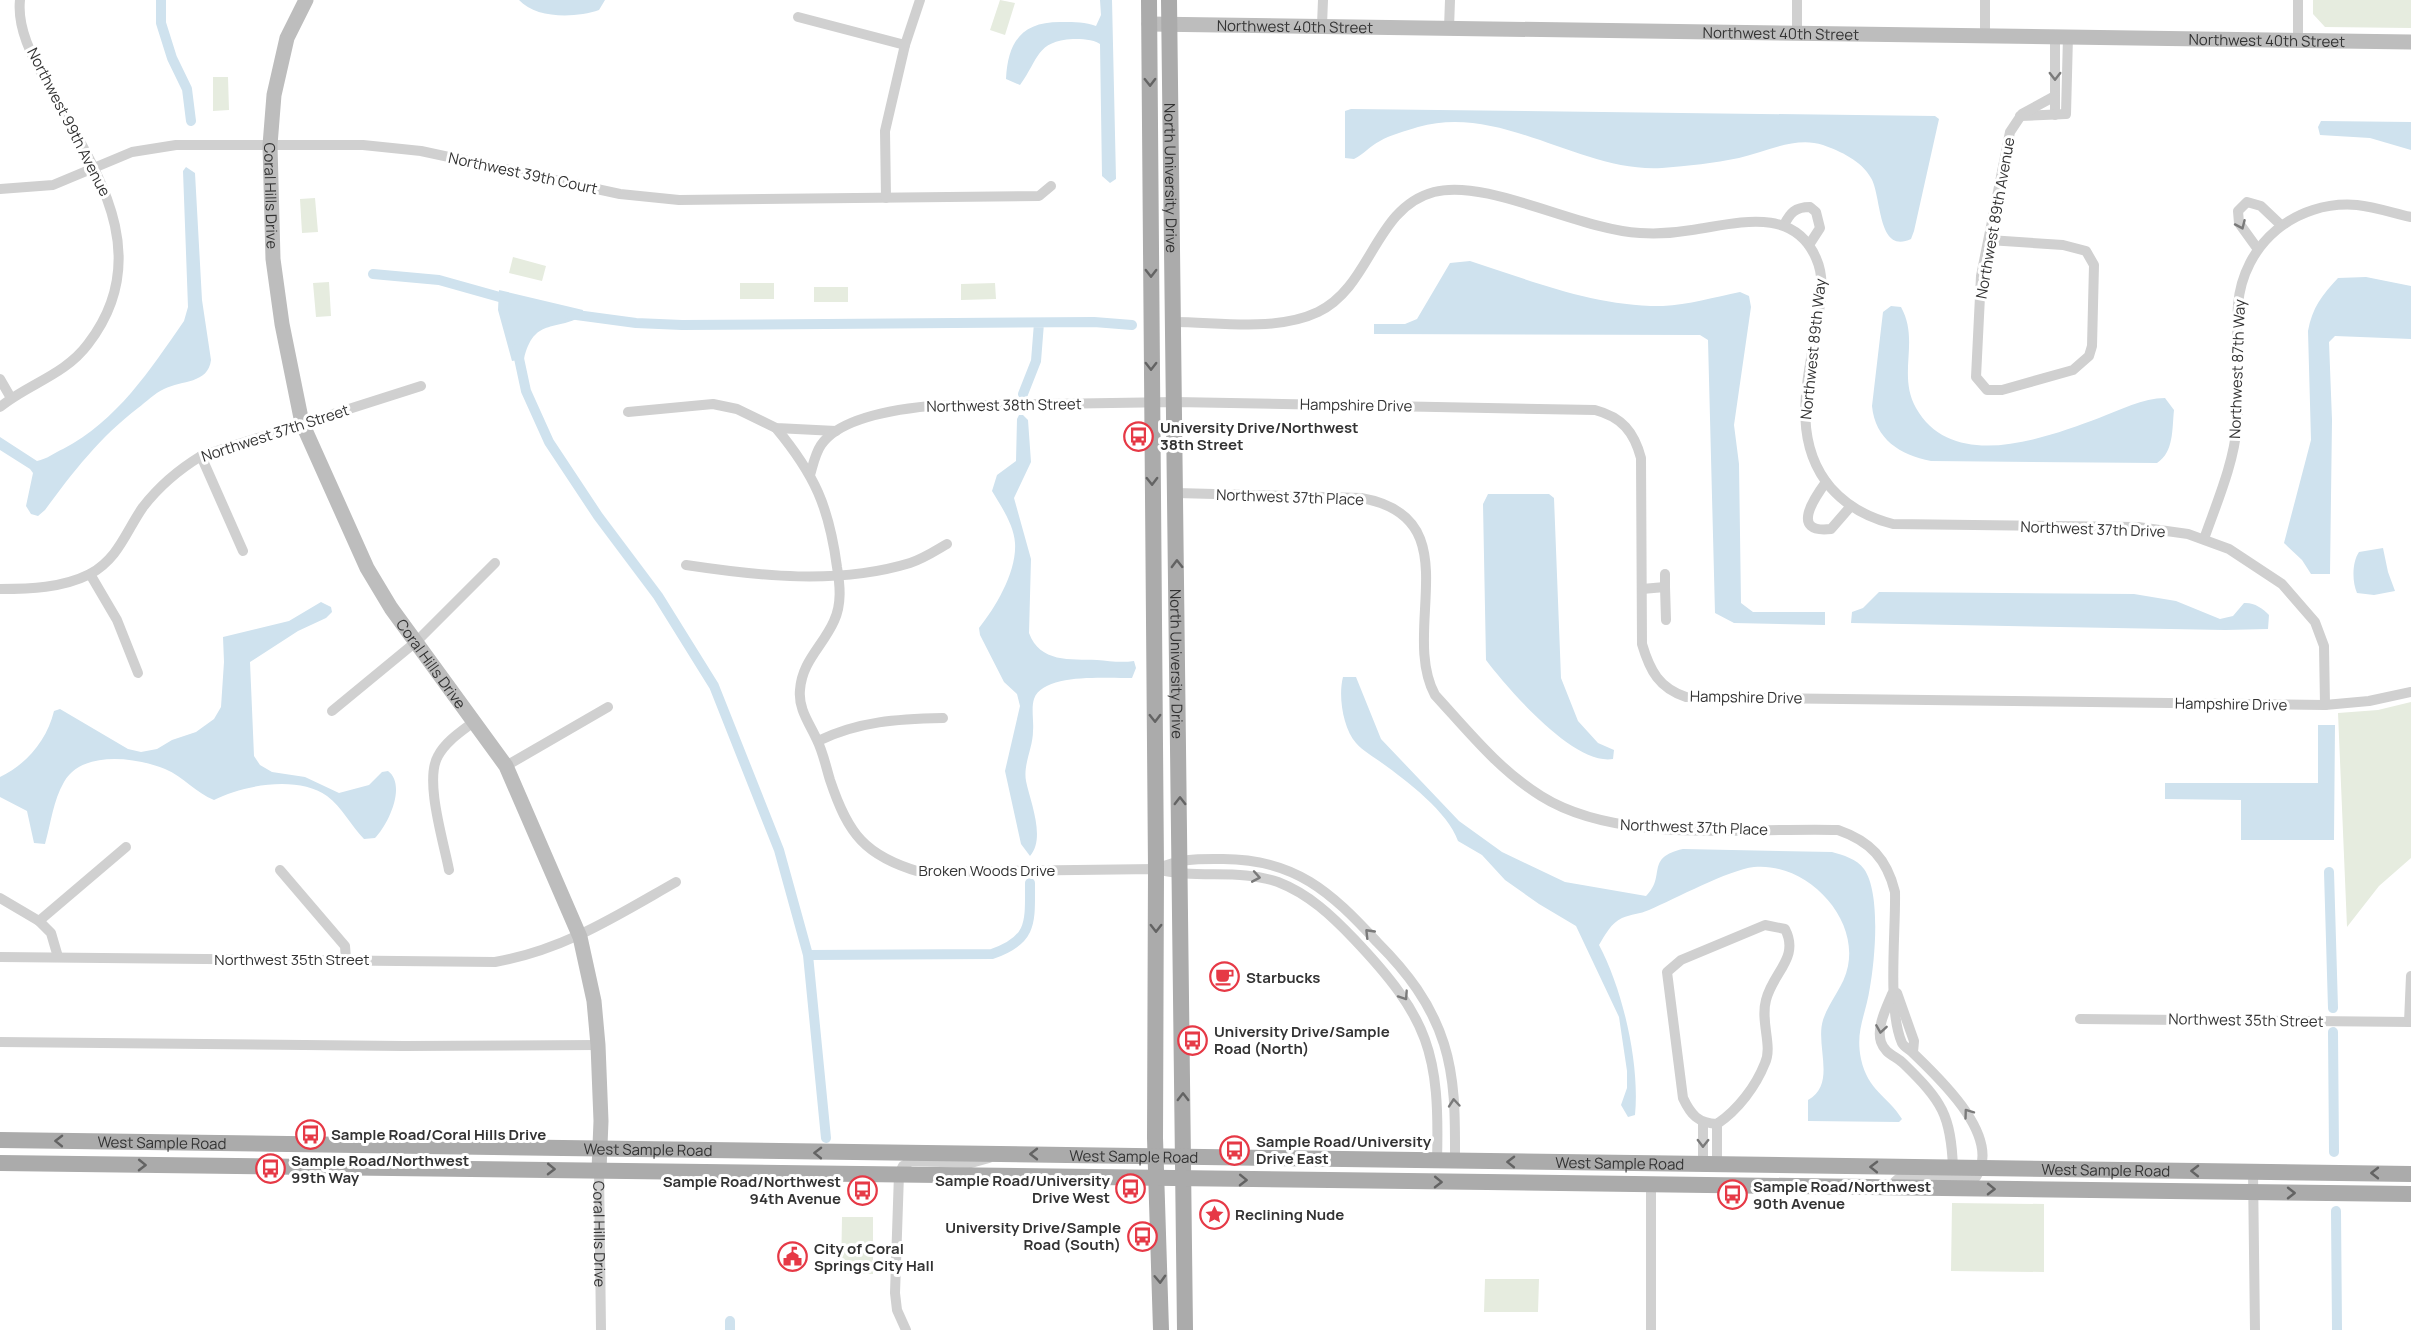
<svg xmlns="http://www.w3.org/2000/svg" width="2411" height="1330" font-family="Manrope,sans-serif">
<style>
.green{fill:#e6ecdf}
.water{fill:#cfe2ee}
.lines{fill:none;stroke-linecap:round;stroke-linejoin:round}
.canal{stroke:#cfe2ee;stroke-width:10}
.street{stroke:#d0d0d0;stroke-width:10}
.secondary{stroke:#bdbdbd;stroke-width:15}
.primary{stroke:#ababab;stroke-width:16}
.oneway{stroke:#7a7a7a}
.oneway2{stroke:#636363}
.labels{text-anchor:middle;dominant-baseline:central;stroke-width:6;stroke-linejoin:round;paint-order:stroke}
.street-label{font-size:15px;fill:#333;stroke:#fff}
.poi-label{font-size:15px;font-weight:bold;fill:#333;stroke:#fff;text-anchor:start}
</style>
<rect width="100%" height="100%" fill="#fff"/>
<path class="green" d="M1000 0 1015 3 1005 35 990 30Z
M2313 0H2411V28L2325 27 2313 14Z
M213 77H228L229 110 213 111Z
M315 198 318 232 302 233 300 199Z
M513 257 546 266 542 281 509 273Z
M329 282 331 316 316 317 313 283Z
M740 283H774V299H740Z
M995 283 996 299 961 300V284Z
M814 287H848V302H814Z
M2411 702V858L2379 886 2347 927 2338 713 2378 710Z
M1952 1203 2044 1204V1272L1951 1271Z
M842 1217H873V1274H841Z
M1485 1279H1539L1538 1312H1484Z"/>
<path class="water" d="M519 0H605L599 10C576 18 536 19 519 0Z
M1100 0H1112L1116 179 1110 183 1102 176 1100 44C1092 39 1082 39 1073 39 1036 41 1039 59 1020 85L1006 79C1008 39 1024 21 1063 22 1074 22 1086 22 1096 26L1101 15Z
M1351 109 1935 116 1939 119 1914 231 1911 239C1877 255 1882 196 1871 178 1862 161 1840 151 1823 145 1795 136 1766 152 1739 158 1714 163 1688 166 1662 168 1580 173 1502 103 1418 127 1406 131 1390 135 1380 141 1370 146 1364 154 1354 159L1345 158V111Z
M2321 121 2411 122V150L2370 138 2320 135 2318 127Z
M186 167 195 173 202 300 211 360C208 384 182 380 164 389 155 393 146 402 138 408 100 437 73 472 45 510L38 516 31 514 26 506 33 473 30 469 0 450V437L37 461C47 459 54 453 63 449 117 421 150 370 184 321L188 307 183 171Z
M1470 261C1532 281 1596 307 1663 306 1688 305 1715 297 1740 292L1749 296 1751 307 1734 425 1739 464 1741 603 1753 612H1825V625L1734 623 1715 613 1708 340 1700 335 1374 334V324H1405L1417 319 1450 263Z
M2366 277 2411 286V339L2335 336 2329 342 2332 420 2330 574H2311L2302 560 2284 543 2311 440 2308 331C2312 308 2322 295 2338 278Z
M499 290 583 310 582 316C555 332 534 317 524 359L512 361 498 310Z
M1891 306 1901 307C1920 341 1897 374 1916 408 1953 473 2045 438 2099 418 2120 410 2143 398 2165 398L2174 410C2172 429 2174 452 2157 463L1931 461C1900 455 1875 439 1872 406L1883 312Z
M1019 415H1023L1028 420 1031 462 1014 498 1031 559 1029 633C1040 663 1070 659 1097 660 1109 661 1121 663 1134 661L1136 668 1132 678C1109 679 1044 672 1034 699 1031 708 1034 722 1033 731 1033 748 1023 764 1026 781 1030 801 1046 838 1030 856L1021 844 1005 771 1020 706 1017 694 1004 682 980 635 979 628C996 607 1017 571 1015 543 1014 525 1001 506 992 491L997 475 1016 461 1017 419Z
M1488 494H1549L1554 498 1561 678 1578 721 1598 743 1614 750 1613 759C1574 766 1508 689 1486 660L1483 504Z
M2383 548 2388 572 2395 591 2374 595 2357 593C2352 582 2352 562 2359 552Z
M1879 592 2134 594 2176 601 2220 619 2233 616 2244 603C2253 602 2263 608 2269 615L2268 629 2225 630 1851 623 1852 612 1863 608Z
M321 602 331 607 332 612 326 618 298 631 250 662 254 756 260 765 272 772 305 777 339 793 369 785 382 772 388 771C407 785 388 825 375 838L364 839C351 826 342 807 327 796 298 775 243 785 214 800 196 793 184 777 165 769 136 757 82 750 64 782 53 801 51 823 45 844L34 843 27 811 0 797V777C27 764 47 740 54 711L60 709 128 749 141 752 157 749 172 740 196 732 214 719 221 707 224 662 223 637 289 621Z
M1343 677H1356L1381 739 1459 821 1502 852 1565 882 1646 896C1667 876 1644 858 1683 849L1832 852C1843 855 1857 859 1864 869 1881 893 1875 959 1870 987 1866 1015 1855 1030 1861 1059 1868 1091 1887 1095 1902 1119L1899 1122 1808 1121V1100C1837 1084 1815 1046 1823 1020 1829 1001 1844 987 1848 966 1858 915 1805 862 1754 867 1728 870 1675 899 1649 910 1640 914 1631 914 1622 918 1611 923 1605 935 1599 945 1623 990 1640 1064 1635 1115L1628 1117 1621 1105 1627 1088V1071L1619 1017 1576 926 1539 904 1505 880 1482 855 1458 841C1448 812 1407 781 1382 763 1374 757 1363 751 1356 743 1343 728 1338 696 1343 677Z
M2318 725H2335L2334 840H2241V800L2165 799V783H2318Z"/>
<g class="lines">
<path class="canal" d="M161 0V23L172 58 187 89 191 121
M373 274 439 280 510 300
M569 314 636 323 682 325 1094 322 1132 325
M517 349 526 391 549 442 598 516 658 596 714 686 779 850 808 955 826 1138
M1023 394 1036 361 1039 323
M2329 872 2333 1008
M808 955 992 954C1033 940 1030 922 1030 883
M2333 1032 2334 1152
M2336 1211 2337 1330
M730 1321V1330"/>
<g class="street">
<path d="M1797 0V33"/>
<path d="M1985 0V36"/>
<path d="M2298 0V40"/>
<path d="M798 17 905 45"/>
<path d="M1322 25 1323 0"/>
<path d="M1449 28 1450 0"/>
<path d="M2055 115V36"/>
<path d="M2020 116 2066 114 2068 36"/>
<path d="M0 189 53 185 132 152 176 145H363L421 151 620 194 679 200 1039 196 1051 186"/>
<path d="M886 198 885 131 905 45 920 0"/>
<path d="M1784 225C1790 213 1795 207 1810 207L1816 212 1820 228 1809 245"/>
<path d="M1989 240 2063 245 2086 251 2094 265 2092 346 2089 356 2073 370 2002 390H1987L1976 377 1981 276 2010 132 2022 114 2055 96"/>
<path d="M2257 248 2239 223 2238 211 2247 202 2261 206 2281 225"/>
<path d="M1174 322C1219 322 1276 332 1318 312 1372 286 1374 208 1434 192 1487 178 1579 230 1640 233 1657 234 1675 233 1692 230 1735 224 1793 205 1816 258 1825 278 1821 297 1818 319 1809 375 1789 439 1831 488 1847 506 1869 518 1893 524L2138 527 2188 534 2229 549 2282 584 2315 622 2324 646 2325 705"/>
<path d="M0 379 11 398"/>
<path d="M0 407C28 384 65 375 88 344 159 252 91 164 46 81 32 57 17 28 20 0"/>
<path d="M628 412 713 404 737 409 776 428 836 431"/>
<path d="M776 428C815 475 829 507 837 567 840 585 842 604 834 621 823 646 802 661 800 690 798 709 810 724 817 740 823 752 826 767 830 780 848 834 865 856 920 872L1156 869C1197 880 1238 868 1278 882 1309 894 1332 916 1354 939 1429 1018 1440 1053 1437 1161"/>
<path d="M201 456 243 551"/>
<path d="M810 475C813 465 815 454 821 445 840 417 899 409 930 406L1175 402 1595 410C1622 417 1634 432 1641 458L1642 644C1650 671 1659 688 1686 697L2325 705 2369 701 2411 692"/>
<path d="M1826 482C1815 497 1789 534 1831 529L1851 506"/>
<path d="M1176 493 1361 498C1472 517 1399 629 1435 695 1468 731 1499 770 1541 796 1619 845 1747 827 1838 830 1870 841 1887 859 1895 892 1896 931 1887 1009 1902 1043 1904 1047 1909 1049 1912 1052 1939 1078 2003 1137 1976 1177L1963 1180 1898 1179 1889 1187"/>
<path d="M2204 539C2217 502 2234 463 2237 425 2241 385 2235 345 2238 305 2243 244 2295 200 2357 205 2375 207 2393 213 2411 217"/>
<path d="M686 565C759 576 838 585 910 563 923 559 935 551 947 544"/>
<path d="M90 574 117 620 138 673"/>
<path d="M1665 574V587"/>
<path d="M0 589C30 589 62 588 90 574 119 558 126 531 143 507 160 485 178 470 201 456L421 386"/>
<path d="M1642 589 1665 587 1666 620"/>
<path d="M332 711 417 641 495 563"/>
<path d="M818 741C859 721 898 719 943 718"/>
<path d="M506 766 608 707"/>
<path d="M1156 869C1183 858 1195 859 1223 859 1295 859 1331 892 1377 942 1407 972 1431 1003 1444 1044 1456 1082 1455 1122 1455 1161"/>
<path d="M280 870 345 946 346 959"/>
<path d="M449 870C444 843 424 780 438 756 446 741 462 731 475 721"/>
<path d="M0 898 39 921 51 933 58 957"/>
<path d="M39 921 126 847"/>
<path d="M1765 925 1785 929C1800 958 1773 972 1766 1000 1760 1022 1773 1046 1765 1063 1756 1086 1738 1110 1717 1124 1698 1123 1691 1115 1683 1098L1667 972 1681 960Z"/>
<path d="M0 957 495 962C564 950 616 916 676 882"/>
<path d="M1897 993 1914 1041 1913 1052"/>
<path d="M1892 994C1887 1007 1876 1027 1881 1042 1885 1054 1896 1056 1904 1064 1942 1101 1951 1115 1953 1168"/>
<path d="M2080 1019 2411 1022"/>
<path d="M2409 1022 2411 976"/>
<path d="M0 1042 404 1046 598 1045"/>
<path d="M1703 1164V1123"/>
<path d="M1717 1165V1124"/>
<path id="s1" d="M599 1170 601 1330"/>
<path d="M2253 1172 2255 1330"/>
<path d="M1651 1184V1330"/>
<path d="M906 1330 897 1310 895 1293 899 1174 903 1166 911 1161 971 1163 989 1158"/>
</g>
<g class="secondary">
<path id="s2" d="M306 0 287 38 274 95 270 145 273 259 282 324 302 423 367 568 391 608 506 766 580 937 594 1001 598 1045 601 1121 599 1170"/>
<path id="s3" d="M1149 24 2411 42"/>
</g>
<g class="primary">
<path d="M1149 0 1156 869 1155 1138 1161 1330"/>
<path id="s4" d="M1169 0 1185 1330"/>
<path id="s5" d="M0 1140 2411 1174"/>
<path d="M0 1163 2411 1194"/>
</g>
</g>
<defs><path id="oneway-chevron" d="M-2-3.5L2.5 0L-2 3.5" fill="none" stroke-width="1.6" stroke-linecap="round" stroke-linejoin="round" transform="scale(1.5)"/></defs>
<g class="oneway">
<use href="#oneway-chevron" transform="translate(2055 76) rotate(90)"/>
<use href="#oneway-chevron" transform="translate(2241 225) rotate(66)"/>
<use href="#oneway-chevron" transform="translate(1256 877) rotate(10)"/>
<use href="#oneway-chevron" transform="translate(1369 933) rotate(-134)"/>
<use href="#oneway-chevron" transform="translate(1404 996) rotate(56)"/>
<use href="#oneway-chevron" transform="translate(1881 1029) rotate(99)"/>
<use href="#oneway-chevron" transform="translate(1454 1103) rotate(-95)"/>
<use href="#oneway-chevron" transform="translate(1968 1113) rotate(-126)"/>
<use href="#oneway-chevron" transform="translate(1703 1143) rotate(91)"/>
</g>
<g class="oneway2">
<use href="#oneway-chevron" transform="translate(1150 82) rotate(89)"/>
<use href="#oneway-chevron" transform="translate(1151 273) rotate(90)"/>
<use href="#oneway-chevron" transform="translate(1151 366) rotate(90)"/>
<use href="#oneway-chevron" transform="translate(1152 481) rotate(89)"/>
<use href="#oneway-chevron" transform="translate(1177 564) rotate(-91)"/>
<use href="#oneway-chevron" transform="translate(1155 718) rotate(89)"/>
<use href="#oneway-chevron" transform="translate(1180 801) rotate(-90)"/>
<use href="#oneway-chevron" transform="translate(1156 928) rotate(90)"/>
<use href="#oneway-chevron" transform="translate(1183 1097) rotate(-90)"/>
<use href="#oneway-chevron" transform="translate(59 1141) rotate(-179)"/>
<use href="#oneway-chevron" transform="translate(818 1153) rotate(-179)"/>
<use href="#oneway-chevron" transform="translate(1034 1154) rotate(-180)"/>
<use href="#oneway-chevron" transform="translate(1511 1162) rotate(-179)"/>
<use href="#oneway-chevron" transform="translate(142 1165) rotate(1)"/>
<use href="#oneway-chevron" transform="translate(1874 1167) rotate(-179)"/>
<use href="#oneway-chevron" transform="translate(551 1169) rotate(1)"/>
<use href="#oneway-chevron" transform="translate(2195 1171) rotate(-179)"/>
<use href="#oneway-chevron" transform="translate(2375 1173) rotate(-180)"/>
<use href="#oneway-chevron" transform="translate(1243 1180) rotate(1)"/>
<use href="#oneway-chevron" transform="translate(1438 1182) rotate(1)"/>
<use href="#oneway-chevron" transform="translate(1991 1189) rotate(1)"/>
<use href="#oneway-chevron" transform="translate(2291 1193)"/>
<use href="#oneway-chevron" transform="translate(1160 1279) rotate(88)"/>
</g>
<defs>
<symbol id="bus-ring" viewBox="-11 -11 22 22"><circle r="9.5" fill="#fff" stroke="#e63946" stroke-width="1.5"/><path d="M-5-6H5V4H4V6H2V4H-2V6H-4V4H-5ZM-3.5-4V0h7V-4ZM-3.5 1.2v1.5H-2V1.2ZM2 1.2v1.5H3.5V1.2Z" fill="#e63946"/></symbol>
<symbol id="cafe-ring" viewBox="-11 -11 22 22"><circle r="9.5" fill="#fff" stroke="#e63946" stroke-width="1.5"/><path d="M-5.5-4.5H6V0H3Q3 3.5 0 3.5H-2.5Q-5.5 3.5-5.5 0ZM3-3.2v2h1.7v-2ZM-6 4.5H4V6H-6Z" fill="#e63946"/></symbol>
<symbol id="sight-ring" viewBox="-11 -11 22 22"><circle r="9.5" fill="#fff" stroke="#e63946" stroke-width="1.5"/><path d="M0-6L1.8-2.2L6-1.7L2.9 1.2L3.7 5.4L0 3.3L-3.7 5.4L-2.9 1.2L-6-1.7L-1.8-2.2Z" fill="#e63946"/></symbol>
<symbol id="civic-ring" viewBox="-11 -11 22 22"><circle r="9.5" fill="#fff" stroke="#e63946" stroke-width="1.5"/><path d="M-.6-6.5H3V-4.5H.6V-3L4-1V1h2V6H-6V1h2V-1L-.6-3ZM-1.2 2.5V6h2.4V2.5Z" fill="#e63946"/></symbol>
</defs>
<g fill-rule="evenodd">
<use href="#bus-ring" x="1122" y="420" width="33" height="33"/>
<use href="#cafe-ring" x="1208" y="960" width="33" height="33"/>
<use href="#bus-ring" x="1176" y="1024" width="33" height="33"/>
<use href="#bus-ring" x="294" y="1118" width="33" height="33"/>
<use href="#bus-ring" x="1218" y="1134" width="33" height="33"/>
<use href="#bus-ring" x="254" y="1152" width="33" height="33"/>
<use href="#bus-ring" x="1114" y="1172" width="33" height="33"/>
<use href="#bus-ring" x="846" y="1174" width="33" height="33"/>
<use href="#bus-ring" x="1716" y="1178" width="33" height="33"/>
<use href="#sight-ring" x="1198" y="1198" width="33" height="33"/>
<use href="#bus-ring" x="1126" y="1220" width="33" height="33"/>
<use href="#civic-ring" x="776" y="1240" width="33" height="33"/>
</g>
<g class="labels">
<g class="street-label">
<text stroke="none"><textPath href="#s3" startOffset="146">Northwest 40th Street</textPath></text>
<text stroke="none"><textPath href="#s3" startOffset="632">Northwest 40th Street</textPath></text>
<text stroke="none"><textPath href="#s3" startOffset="1118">Northwest 40th Street</textPath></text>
<text transform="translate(69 122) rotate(63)">Northwest 99th Avenue</text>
<text transform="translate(523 173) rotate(12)">Northwest 39th Court</text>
<text stroke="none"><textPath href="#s4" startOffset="178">North University Drive</textPath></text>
<text stroke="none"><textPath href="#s2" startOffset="202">Coral Hills Drive</textPath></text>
<text transform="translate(1995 218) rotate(-80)">Northwest 89th Avenue</text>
<text transform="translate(1813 349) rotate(-84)">Northwest 89th Way</text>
<text transform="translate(2237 369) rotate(-88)">Northwest 87th Way</text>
<text transform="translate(1004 405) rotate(-1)">Northwest 38th Street</text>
<text transform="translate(1356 405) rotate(1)">Hampshire Drive</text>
<text transform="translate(275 433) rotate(-18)">Northwest 37th Street</text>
<text transform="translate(1290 497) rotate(2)">Northwest 37th Place</text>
<text transform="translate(2093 529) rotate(2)">Northwest 37th Drive</text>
<text stroke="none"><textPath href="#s2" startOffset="706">Coral Hills Drive</textPath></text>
<text stroke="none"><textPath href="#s4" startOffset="664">North University Drive</textPath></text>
<text transform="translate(1746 697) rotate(1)">Hampshire Drive</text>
<text transform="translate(2231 704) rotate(1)">Hampshire Drive</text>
<text transform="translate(1694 827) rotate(2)">Northwest 37th Place</text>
<text x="987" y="870">Broken Woods Drive</text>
<text x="292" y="959">Northwest 35th Street</text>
<text transform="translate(2246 1020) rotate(1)">Northwest 35th Street</text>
<text stroke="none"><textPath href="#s5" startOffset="162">West Sample Road</textPath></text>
<text stroke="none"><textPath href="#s5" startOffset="648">West Sample Road</textPath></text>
<text stroke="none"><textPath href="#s5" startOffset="1134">West Sample Road</textPath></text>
<text stroke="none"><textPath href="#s5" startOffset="1620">West Sample Road</textPath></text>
<text stroke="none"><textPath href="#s5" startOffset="2106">West Sample Road</textPath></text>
<text stroke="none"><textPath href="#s1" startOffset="64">Coral Hills Drive</textPath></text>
</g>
<g class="poi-label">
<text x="1160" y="427">University Drive/Northwest<tspan x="1160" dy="17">38th Street</tspan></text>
<text x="1246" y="977">Starbucks</text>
<text x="1214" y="1031">University Drive/Sample<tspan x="1214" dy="17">Road (North)</tspan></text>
<text x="331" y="1134">Sample Road/Coral Hills Drive</text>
<text x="1256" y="1141">Sample Road/University<tspan x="1256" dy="17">Drive East</tspan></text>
<text x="291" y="1160">Sample Road/Northwest<tspan x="291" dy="17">99th Way</tspan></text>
<text x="1110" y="1180" text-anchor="end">Sample Road/University<tspan x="1110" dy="17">Drive West</tspan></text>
<text x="841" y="1181" text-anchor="end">Sample Road/Northwest<tspan x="841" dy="17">94th Avenue</tspan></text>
<text x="1753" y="1186">Sample Road/Northwest<tspan x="1753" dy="17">90th Avenue</tspan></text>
<text x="1235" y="1214">Reclining Nude</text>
<text x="1121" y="1227" text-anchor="end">University Drive/Sample<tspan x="1121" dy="17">Road (South)</tspan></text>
<text x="814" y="1248">City of Coral<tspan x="814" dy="17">Springs City Hall</tspan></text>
</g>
</g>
</svg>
